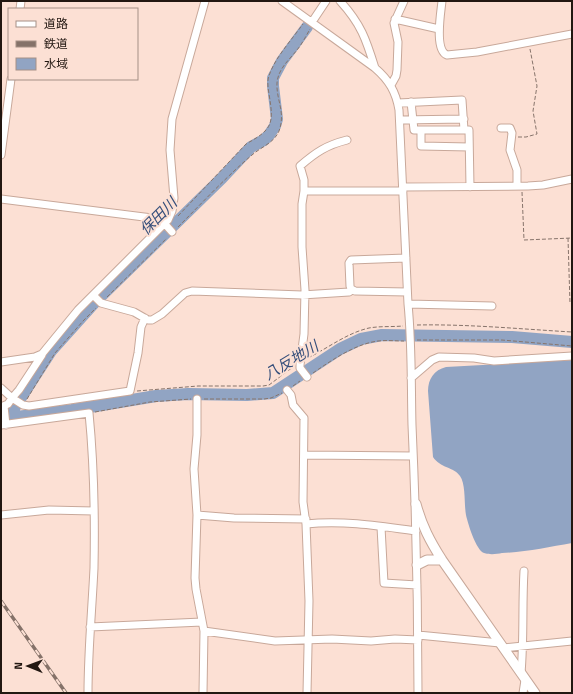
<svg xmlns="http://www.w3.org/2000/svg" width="573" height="694" font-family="'Titillium Web','Noto Sans JP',sans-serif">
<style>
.water{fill:#91a4c3}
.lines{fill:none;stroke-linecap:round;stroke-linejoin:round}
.river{stroke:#91a4c3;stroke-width:12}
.street-casing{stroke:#c8a89a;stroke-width:9}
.secondary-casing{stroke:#c8a89a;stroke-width:11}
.path{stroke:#87746b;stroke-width:1;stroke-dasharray:4 2;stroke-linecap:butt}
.street{stroke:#fff;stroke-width:7}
.secondary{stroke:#fff;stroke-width:9}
.rail-casing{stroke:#857269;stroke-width:3.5}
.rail{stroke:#fce0d4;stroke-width:2;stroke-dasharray:6;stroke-linecap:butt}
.labels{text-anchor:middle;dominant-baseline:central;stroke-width:4;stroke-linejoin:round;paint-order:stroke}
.water-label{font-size:15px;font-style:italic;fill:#364f7b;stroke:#fce0d4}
</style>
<rect width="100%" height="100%" fill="#fce0d4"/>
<path class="water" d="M572 360V543C549 547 526 552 502 553 497 554 490 555 484 553 476 550 468 524 466 515 464 505 466 484 460 476 454 467 440 468 433 457L428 391C428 379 434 370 446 367Z"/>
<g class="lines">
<path class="river" d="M2 418 11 413 51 351 95 302 222 178 251 147 264 140 269 135 275 126 277 119 273 86V78L282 61 307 27
M1 419 72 410 156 396 188 394 247 395 273 393 340 349 361 339 382 335 512 337 572 342"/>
<defs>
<path id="street" d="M282 1 375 68C389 80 396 92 399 110L408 304C412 344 411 385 412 425 416 514 418 604 418 693
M340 1C361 24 366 39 375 68
M442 1C441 12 434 50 447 55L477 52 572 34
M20 9 21 1
M395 19 439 29
M312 22 326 1
M391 85 396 76 397 70 398 42 394 23 404 1
M411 102 414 130H469L470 187
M398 103 462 100 464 130
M400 120 464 119
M501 128H510L512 133 510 150 517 170V186
M421 131V146L469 147
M1 155 11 79
M403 187 528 186 543 185 572 179
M304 191H403
M1 199 168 220 172 211 174 198 170 150 172 119 205 1
M164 223 172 232
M406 258 351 260 349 263 350 286 351 289 355 291 407 292
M93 295 101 303 134 312 148 320H152L162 314 185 293 192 291 302 295 349 292 352 290
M408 304 492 306
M1 362 35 357 42 354 78 310 168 220
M307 377 300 368V365L304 334 305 290 302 247V204L304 191V180L300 166C316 152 327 145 347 140
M411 378 432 360 439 357 474 358 494 361 572 356
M1 388 12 398 19 390 42 355
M287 390 291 395 293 405 304 418 303 502 306 524 309 601 307 693
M197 399V435L194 469 197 515 195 578 196 589 204 631 203 693
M4 406 6 425
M1 407 8 404 12 398 23 405 29 406 130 391 138 353 141 327 145 318
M1 425 89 413C94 464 95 517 94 568 92 610 88 651 88 693
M304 455 413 456
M1 515 49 510 94 511
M197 515 234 518 306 519
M306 524C343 520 380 526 416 531
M381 527 384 583 417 585
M90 627 202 622
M204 631 275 641 332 639 371 641 395 639 418 640
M418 635 500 643
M504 648 572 641
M521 673C524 639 522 605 524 571
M523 693 525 680"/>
<path id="secondary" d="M416 504C422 526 430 541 442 560L535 693
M417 565 427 560H442"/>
</defs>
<use href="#street" class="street-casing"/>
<use href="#secondary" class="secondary-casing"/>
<path class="path" d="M518 137H526L537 134 533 111 537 86 530 49
M522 192 524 240 572 238
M178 216 246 144C273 129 274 124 269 94 268 88 267 81 269 76 274 59 293 38 303 24
M178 227C202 203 226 177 252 155 261 147 274 143 279 131 286 112 276 100 277 83 278 69 289 60 297 50 302 44 306 36 310 29
M568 238 570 304
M107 297 167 238
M417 325C468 324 520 329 572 332
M417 340H502L572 346
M308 358C328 348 347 333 369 328 380 326 392 327 403 326
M313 373C332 360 355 344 378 341 387 340 395 341 404 341
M293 386 300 381
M137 391 198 386H263L269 385 293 367
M27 399 55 353 83 321 96 308
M204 399H264L271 398 282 393
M95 412 150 402 191 399"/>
<use href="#street" class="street"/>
<use href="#secondary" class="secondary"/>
<defs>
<path id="rail" d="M1 601 66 693"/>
</defs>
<use href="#rail" class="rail-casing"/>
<use href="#rail" class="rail"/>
</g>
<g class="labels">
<g class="water-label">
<text transform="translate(158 216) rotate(-45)">保田川</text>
<text transform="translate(291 360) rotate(-31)">八反地川</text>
</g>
</g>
<rect width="573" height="694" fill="none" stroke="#221711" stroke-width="4"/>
<rect x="8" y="8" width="130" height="72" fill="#fce0d4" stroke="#a59086"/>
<rect x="16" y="21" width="20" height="6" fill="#ffffff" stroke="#a59086"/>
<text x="44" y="28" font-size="12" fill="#221711">道路</text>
<rect x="16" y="41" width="20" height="6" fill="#857269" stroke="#a59086"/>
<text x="44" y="48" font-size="12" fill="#221711">鉄道</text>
<rect x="16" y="58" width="20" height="12" fill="#91a4c3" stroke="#a59086"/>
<text x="44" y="68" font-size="12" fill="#221711">水域</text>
<g transform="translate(28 666) rotate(271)" stroke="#fce0d4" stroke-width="3" paint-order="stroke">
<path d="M0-3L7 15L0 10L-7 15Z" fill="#221711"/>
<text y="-6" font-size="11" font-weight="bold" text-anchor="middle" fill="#221711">N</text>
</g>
</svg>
